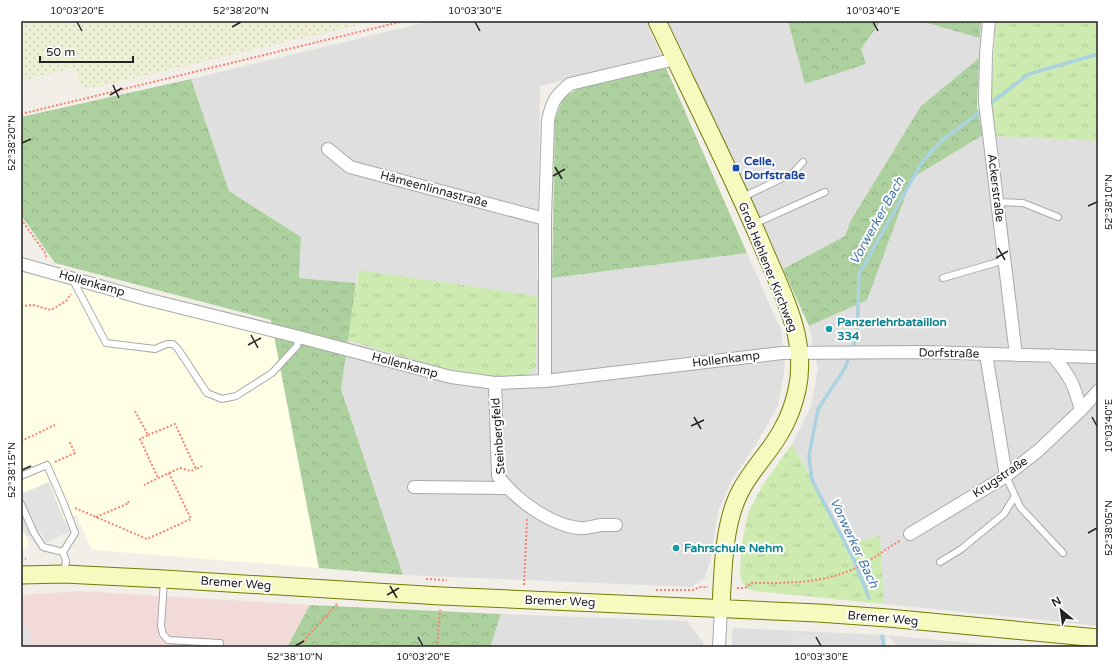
<svg xmlns="http://www.w3.org/2000/svg" width="1119" height="668" font-family="'Varela Round',sans-serif">
<style>
.residential{fill:#e0dfdf}
.commercial{fill:#f2dad9}
.education{fill:#ffffe5}
.farmland{fill:url(#farmland-dots)}
.grass{fill:url(#grass-tufts)}
.forest{fill:url(#forest-crowns)}
.parking{fill:#e2e2e2}
.lines{fill:none;stroke-linecap:round;stroke-linejoin:round}
.stream{stroke:#aad3df;stroke-width:3.5}
.lane-casing{stroke:#a9a9a9;stroke-width:8}
.street-casing{stroke:#a9a9a9;stroke-width:14}
.secondary-casing{stroke:#707d05;stroke-width:19}
.path{stroke:#fa8072;stroke-width:2;stroke-dasharray:2 2;stroke-linecap:butt}
.lane{stroke:#fff;stroke-width:6}
.street{stroke:#fff;stroke-width:12}
.secondary{stroke:#f7fabf;stroke-width:17}
.ticks{fill:none;stroke:#222;stroke-width:1.5}
.transit-dot{fill:#1a4fb4;stroke:#fff;stroke-width:1.5}
.culture-dot{fill:#0f9aa8;stroke:#fff;stroke-width:1.5}
.labels{text-anchor:middle;dominant-baseline:central;stroke-width:4;stroke-linejoin:round;paint-order:stroke}
.transit-label{font-size:12px;font-weight:bold;fill:#164399;stroke:#fff;text-anchor:start}
.street-label{font-size:12px;fill:#222;stroke:#fff}
.culture-label{font-size:12px;font-weight:bold;fill:#0d838f;stroke:#fff;text-anchor:start}
.water-label{font-size:13px;font-style:italic;fill:#4a7aab;stroke:#fff}
.neatline{fill:none;stroke:#222;stroke-width:1.5}
.ticks-label{font-size:10px;text-anchor:middle;fill:#222}
</style>
<defs>
<pattern id="farmland-dots" width="8" height="8" patternUnits="userSpaceOnUse"><rect width="8" height="8" fill="#eef0d5"/><path d="M2 2h.1M6 6h.1" fill="none" stroke="#ccceb7" stroke-width="1.8" stroke-linecap="round"/></pattern>
<pattern id="grass-tufts" width="24" height="20" patternUnits="userSpaceOnUse"><rect width="24" height="20" fill="#cdebb0"/><path d="M3 7l-1-3M5 7V3M7 7l1-3M15 17l-1-3M17 17v-4M19 17l1-3" fill="none" stroke="#b0c997"/></pattern>
<pattern id="forest-crowns" width="20" height="18" patternUnits="userSpaceOnUse"><rect width="20" height="18" fill="#add19e"/><path d="M2 6a3 3 0 1 1 6 0M12 15a3 3 0 1 1 6 0" fill="none" stroke="#95b388"/></pattern>
</defs>
<rect width="100%" height="100%" fill="#f2efe9"/>
<path class="residential" d="M431 21H646L662 57 540 86 537 280 747 253 781 330 785 366 778 406 755 446 731 481 718 512 710 561 705 578 692 587 403 575 341 389 347 340 468 376 359 271 356 283 299 278 301 237 229 191 191 79Z
M666 21H788L806 84 861 49 880 21H920L980 38 979 58 921 106 851 220 845 236 783 269Z
M983 135 1098 141V626L884 604 880 535 849 545 792 444 811 406 818 369 809 326 867 300 912 178Z
M501 614 687 621 703 642V647H490Z
M733 628 885 635 1015 647H899L886 635V647H731Z"/>
<path class="commercial" d="M80 591 310 605 287 647H21V595Z"/>
<path class="education" d="M21 272 274 338 319 568 92 550 76 515 27 537 28 548 21 549Z"/>
<path class="farmland" d="M21 21H376L84 90 73 68 21 81Z"/>
<path class="grass" d="M996 21H1098V141L996 136 991 101Z
M359 270 537 296 536 366 532 371 522 376H468L347 340Z
M792 444 848 545 880 535 884 604 755 591 748 589 742 582 740 572 742 543 748 513 762 486Z"/>
<path class="forest" d="M788 21H882L880 22 861 49 866 64 805 84Z
M920 21H981L980 38Z
M979 58 977 107 983 135 912 178 867 300 809 326 783 269 845 236 851 220 921 106Z
M666 68 747 253 552 278 555 119 563 98 584 85Z
M191 79 229 191 301 237 299 278 356 283 341 389 403 575 319 568 271 320 55 263 21 215V117Z
M310 605 501 614 490 647H287Z"/>
<path class="parking" d="M49 482 69 532 46 542 40 531 27 537 24 532 21 533V494Z
M29 628 31 647H21V629Z
M792 633 819 635V647H791Z"/>
<g class="lines">
<path class="stream" d="M988 105 1029 74 1098 54
M869 598 854 560 812 480 809 456 818 409 845 368 857 337 859 274 922 162 941 141 984 109
M882 636 884 647"/>
<defs>
<path id="lane" d="M741 198 793 173 803 162
M997 202 1023 203 1058 217
M754 224 825 192
M943 278 1005 260
M79 280 75 284 106 343 155 349 167 344H173L178 349 207 393 222 399 236 396 272 373 297 346 299 337
M21 476 47 465 64 504 75 533 63 552
M1006 476 1020 507 1063 553
M21 504 34 533 43 547 63 552 66 561 64 573
M940 562 960 550 1004 514 1015 496
M164 580 161 626 163 634 168 640 220 643"/>
<path id="street" d="M989 21 986 54 985 102 1016 355
M328 149 350 167 545 219
M21 264 146 299 299 337 451 377 495 383 545 381 782 353 924 352 1098 357
M986 354 1006 476
M1052 355C1070 376 1074 384 1081 410
M545 381V219L548 120C552 102 555 96 570 84L667 61 675 58
M495 383 498 476C515 499 550 525 579 528 586 529 594 526 601 525 606 525 611 525 616 525
M414 487 506 488
M910 534 1006 476 1039 450 1081 410 1098 391
M719 647 721 608"/>
<path id="secondary" d="M657 21C691 93 727 165 759 238 771 267 789 303 796 333 800 351 801 372 797 390 794 403 790 415 784 426 773 449 753 467 741 490 723 523 723 571 721 608
M21 575 64 574 164 579 441 596 818 613 888 618 1098 638"/>
</defs>
<use href="#lane" class="lane-casing"/>
<use href="#street" class="street-casing"/>
<use href="#secondary" class="secondary-casing"/>
<path class="path" d="M21 114 404 21
M21 219 45 253 47 259
M21 306 33 305 51 310 66 301 71 294
M135 411 148 435 140 439 158 478
M148 435 175 424 196 469 202 466
M21 441 55 425
M55 462 75 453 69 441
M169 473 180 468 191 471 196 469
M75 508 147 539 191 519 169 473 144 485
M96 517 129 503 127 500
M21 559H26
M426 579 447 580
M524 585 527 519
M737 588H745L751 583C784 583 819 584 851 570 868 563 884 550 901 540
M656 590H693L700 587H708
M298 647 337 604
M437 647 440 610"/>
<use href="#lane" class="lane"/>
<use href="#street" class="street"/>
<use href="#secondary" class="secondary"/>
</g>
<path class="ticks" d="M77 22 82 31M475 22 480 31M873 22 878 31M232 27 241 22M113 85 119 98M110 95 122 88M22 143 31 139M555 167 562 179M553 176 565 169M1088 206 1097 202M998 248 1005 260M996 258 1008 251M251 335 258 348M248 345 261 338M694 417 701 429M1092 417 1097 426M691 426 704 420M22 470 31 466M1088 533 1097 528M390 586 397 598M387 595 399 588M418 637 423 646M816 637 821 646M295 646 304 641"/>
<rect class="transit-dot" x="732" y="164" width="8" height="8" rx="2"/>
<g class="culture-dot">
<circle cx="829" cy="329" r="4"/>
<circle cx="676" cy="548" r="4"/>
</g>
<g class="labels">
<g class="transit-label">
<text x="744" y="161">Celle,<tspan x="744" dy="14">Dorfstraße</tspan></text>
</g>
<g class="street-label">
<text transform="translate(996 188) rotate(83)">Ackerstraße</text>
<text transform="translate(434 189) rotate(15)">Hämeenlinnastraße</text>
<text transform="translate(768 267) rotate(68)">Groß Hehlener Kirchweg</text>
<text transform="translate(92 283) rotate(16)">Hollenkamp</text>
<text transform="translate(949 353) rotate(1)">Dorfstraße</text>
<text transform="translate(726 359) rotate(-7)">Hollenkamp</text>
<text transform="translate(405 365) rotate(15)">Hollenkamp</text>
<text transform="translate(498 436) rotate(-94)">Steinbergfeld</text>
<text transform="translate(1000 477) rotate(-34)">Krugstraße</text>
<text transform="translate(236 583) rotate(4)">Bremer Weg</text>
<text transform="translate(560 601) rotate(2)">Bremer Weg</text>
<text transform="translate(883 618) rotate(5)">Bremer Weg</text>
</g>
<g class="culture-label">
<text x="837" y="322">Panzerlehrbataillon<tspan x="837" dy="14">334</tspan></text>
<text x="684" y="548">Fahrschule Nehm</text>
</g>
<g class="water-label">
<text transform="translate(877 221) rotate(-61)">Vorwerker Bach</text>
<text transform="translate(854 543) rotate(65)">Vorwerker Bach</text>
</g>
</g>
<rect width="1119" height="668" fill="none" stroke="#ffffff" stroke-width="44"/>
<g transform="translate(1061 610) rotate(331)" stroke="#ffffff" stroke-width="3" paint-order="stroke">
<path d="M0-3L7 15L0 10L-7 15Z" fill="#222222"/>
<text y="-6" font-size="11" font-weight="bold" text-anchor="middle" fill="#222222">N</text>
</g>
<path d="M40 56v6h93v-6" fill="none" stroke="#222222" stroke-width="2"/>
<text x="46" y="56" font-size="12" fill="#222222" stroke="#ffffff" stroke-width="3" paint-order="stroke">50 m</text>
<rect x="22" y="22" width="1075" height="624" class="neatline"/>
<g class="ticks-label">
<text x="77" y="14">10°03'20"E</text>
<text x="241" y="14">52°38'20"N</text>
<text x="475" y="14">10°03'30"E</text>
<text x="873" y="14">10°03'40"E</text>
<text transform="translate(11 143) rotate(-90)" y="4">52°38'20"N</text>
<text transform="translate(1108 202) rotate(-90)" y="4">52°38'10"N</text>
<text transform="translate(1108 426) rotate(-90)" y="4">10°03'40"E</text>
<text transform="translate(11 470) rotate(-90)" y="4">52°38'15"N</text>
<text transform="translate(1108 528) rotate(-90)" y="4">52°38'05"N</text>
<text x="295" y="660">52°38'10"N</text>
<text x="423" y="660">10°03'20"E</text>
<text x="821" y="660">10°03'30"E</text>
</g>
</svg>
